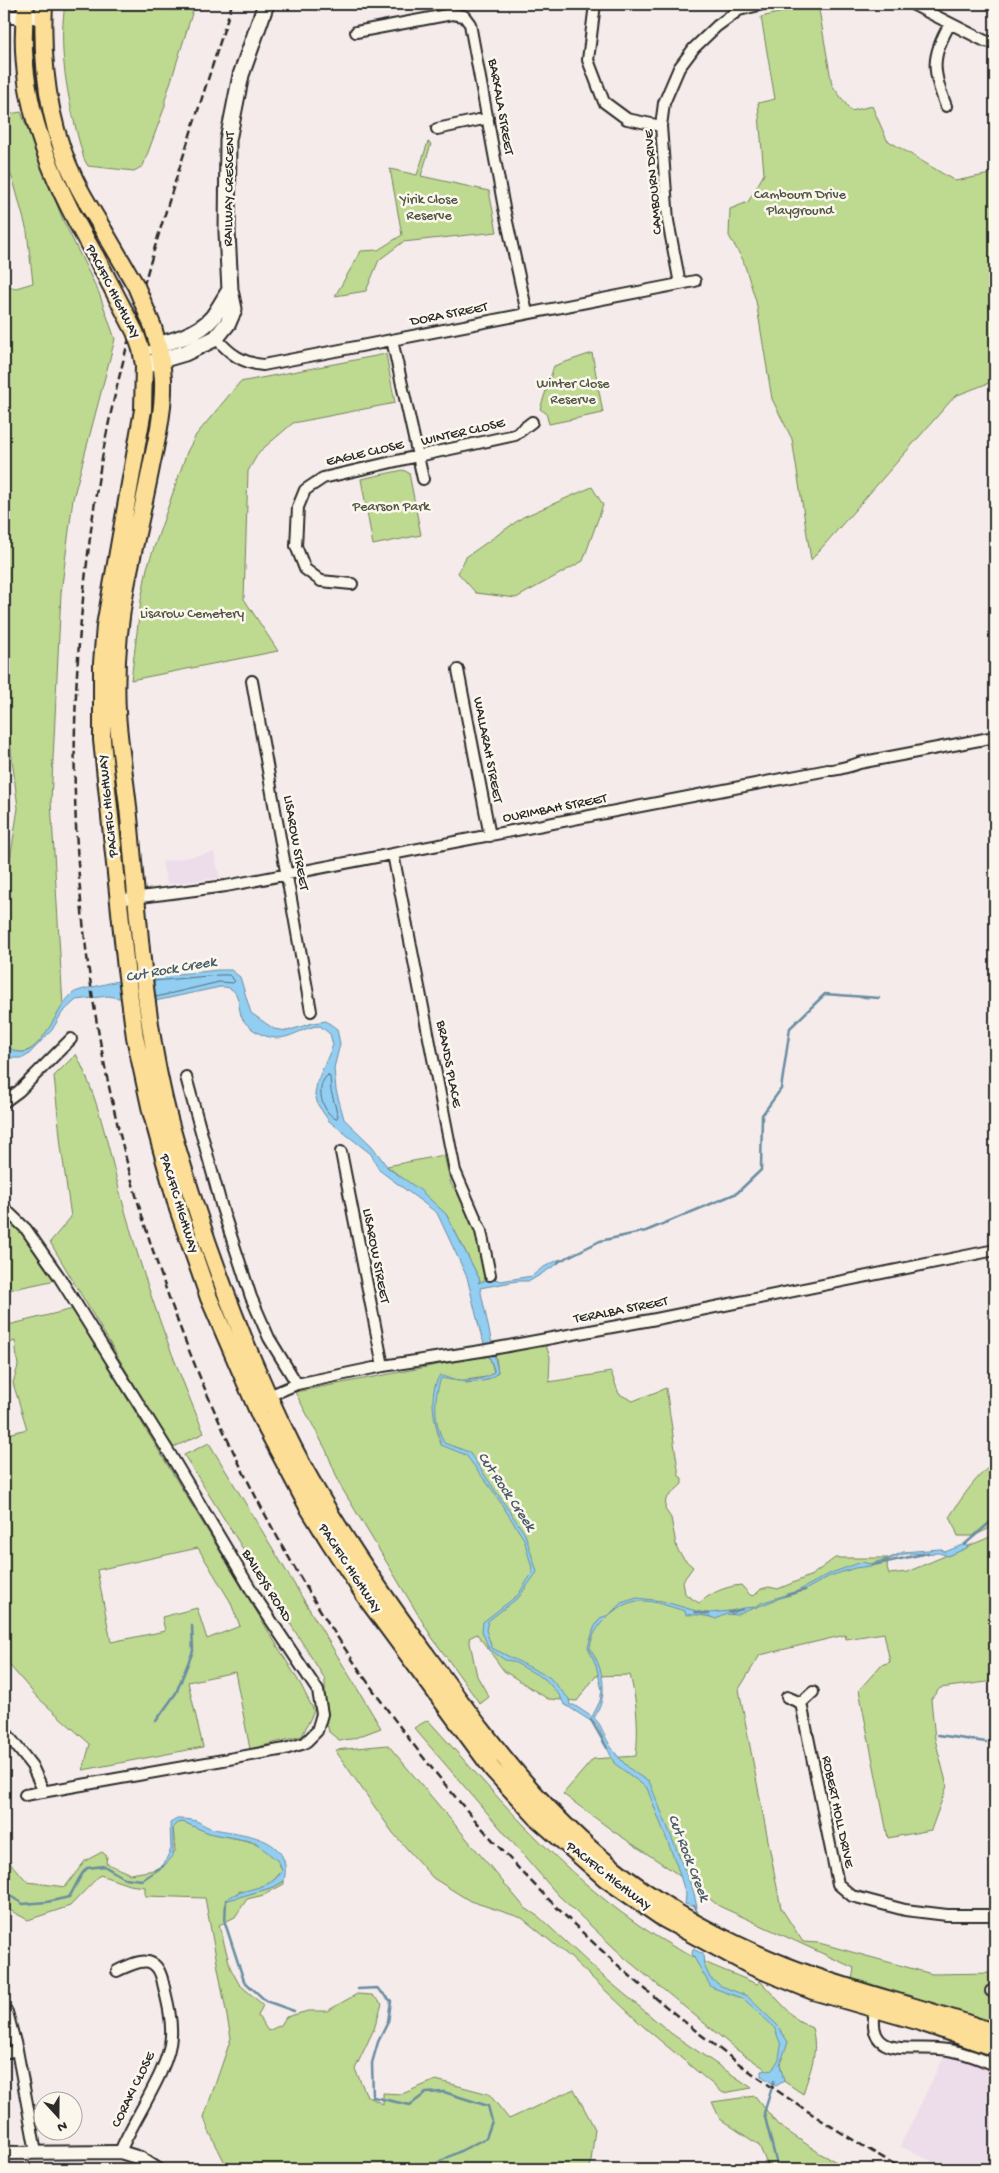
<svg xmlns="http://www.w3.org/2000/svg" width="999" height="2173" font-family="'Gochi Hand',sans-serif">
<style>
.built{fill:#edddea}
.green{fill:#bed990;stroke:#74825e;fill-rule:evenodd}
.water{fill:#92cef2;stroke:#698da2}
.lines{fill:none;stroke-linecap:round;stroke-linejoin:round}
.shore{stroke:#546c7b;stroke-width:1}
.stream{stroke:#698da2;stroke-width:2.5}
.minor-casing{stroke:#2b2b2b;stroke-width:14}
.tertiary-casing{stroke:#2b2b2b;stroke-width:16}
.secondary-casing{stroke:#2b2b2b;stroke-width:19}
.primary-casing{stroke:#2b2b2b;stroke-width:20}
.minor{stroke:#fbf7ec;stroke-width:10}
.tertiary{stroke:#fbf7ec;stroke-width:12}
.secondary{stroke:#fbf7ec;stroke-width:15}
.primary{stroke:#fcde96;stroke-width:16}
.rail{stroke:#2b2b2b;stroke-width:2.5;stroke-dasharray:8 4;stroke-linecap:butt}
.primary-bridge-casing{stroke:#2b2b2b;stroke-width:20;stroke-linecap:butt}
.primary-bridge{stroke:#fcde96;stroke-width:16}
.labels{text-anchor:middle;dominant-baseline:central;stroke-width:5;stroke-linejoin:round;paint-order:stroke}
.street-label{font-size:14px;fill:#2b2b2b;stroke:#fbf7ec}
.park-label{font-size:14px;fill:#505644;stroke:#fbf7ec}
.water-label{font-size:15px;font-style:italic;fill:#4a5c67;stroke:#fbf7ec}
</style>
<rect width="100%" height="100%" fill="#f5ebeb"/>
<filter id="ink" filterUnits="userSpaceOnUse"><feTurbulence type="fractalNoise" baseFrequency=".02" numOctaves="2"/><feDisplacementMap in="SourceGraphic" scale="10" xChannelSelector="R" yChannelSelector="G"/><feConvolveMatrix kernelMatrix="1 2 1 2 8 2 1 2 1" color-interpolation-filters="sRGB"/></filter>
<g filter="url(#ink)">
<path class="built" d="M214 852 220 878 167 884 162 862Z
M947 2050 995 2068V2169H948L900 2146Z"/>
<path class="green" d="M65 4H195L165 100V106L143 166 134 171 88 166 84 159C70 109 57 55 65 4Z
M818 4 832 85 851 111 872 106 887 140 955 181 995 173V373L994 381 955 396 811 560 792 439 772 399 756 301 743 260 729 236 730 209 748 202 764 174 758 103 775 99 761 17Z
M21 112 63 220 99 293 115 339 73 499 61 593 51 801 63 1006C52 1020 34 1066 10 1048L4 1021V899L18 808 8 726H4V285L16 288 33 283 27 231 14 183 4 159V115Z
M428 142 431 144 421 176 489 191 497 232 403 242 379 260 366 291 335 296 361 251 378 250 402 235 390 169 417 175Z
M592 353 603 413 549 424 546 413 540 409 554 366Z
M386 354 395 403 293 423 259 452 248 471 244 599 278 651 131 680 141 600 147 568 187 452 196 435 240 382Z
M403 470 409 473 421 535 373 545 361 479Z
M592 487 603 505 583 561 516 598 476 593 458 573 466 557 523 517Z
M76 1054C103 1107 111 1165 128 1221 148 1294 175 1364 204 1433L172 1448 50 1242 71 1217 61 1146 54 1076Z
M444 1155 451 1184 468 1209 477 1233 490 1284 477 1286 480 1280 446 1214 387 1166Z
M4 1214 21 1230 56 1280 4 1291Z
M73 1309 94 1340 125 1395 301 1685 314 1711 302 1736 250 1749 235 1672 188 1682 203 1747 83 1770 90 1744 37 1697 4 1659V1435L27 1429 13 1383 18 1366 15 1341 4 1345V1326ZM198 1548 230 1601 240 1626 207 1639 197 1608 162 1617 165 1631 111 1642 97 1570Z
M545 1343 550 1357 549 1382 611 1372 619 1394 633 1401 666 1388 679 1476 682 1478V1484L666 1499 665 1509 671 1518 677 1549 684 1559 693 1567 683 1581 685 1594 699 1603C713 1592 724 1587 741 1585L750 1595 754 1596 761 1589 769 1587 778 1589 812 1575 835 1558H888L887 1567 889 1574 907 1572 990 1537H995V1681L940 1688 931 1699 935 1739 947 1786 931 1830 888 1838 859 1690 881 1665 890 1662 884 1633 846 1639 845 1635 760 1655 739 1689 781 1908 803 1942 819 1943 932 1974 995 1973V2022L852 1981 854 1968 719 1906 673 1871 613 1831 563 1794 593 1759 636 1756C639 1728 637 1702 630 1675L596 1676 577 1701 548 1699 504 1671 477 1634 469 1638 477 1676 489 1697 480 1704 431 1636 340 1485 326 1450 295 1392 489 1355 494 1372 487 1377 466 1380V1383L487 1380 498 1372 495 1353Z
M209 1443 381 1728 352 1739 339 1740 329 1732 325 1715V1679L184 1455Z
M995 1462V1506L992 1507 990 1528 974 1536H958L950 1516C963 1496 976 1476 995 1462Z
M428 1720C501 1801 578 1893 674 1947 700 1962 730 1972 757 1984L760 1981 798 2021 812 2028C819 2053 810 2070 803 2094L737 2050 626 1959 557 1894 414 1728Z
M388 1745 525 1908 539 1917 604 1977 672 2034 752 2088 723 2093 644 2027 570 1957 522 1918 470 1901 433 1878 393 1833 335 1750Z
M183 1822C191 1824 199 1829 208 1832 235 1841 272 1837 282 1871L272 1882 248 1892 240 1891 227 1900 274 1887 284 1881V1884L264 1895 247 1899 235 1917 219 1925 231 1969 239 1984 263 2005 258 2016 268 2031 281 2025 286 2017 308 2011H327L357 1994 372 1995 382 2004 374 2029 355 2069 367 2096 383 2104V2093L402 2094 436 2080 489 2094 509 2119 574 2089 595 2129 590 2169H228L208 2129 204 2117 231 2038 205 1898 145 1896V1887L129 1885 100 1875 70 1906 28 1920 4 1907V1857L28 1882 65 1887 85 1861 102 1852 107 1856 106 1863 130 1874 149 1871 162 1867 175 1851 173 1827 177 1823Z
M755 2096 778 2125 821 2154 850 2169H769L759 2145 720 2119 712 2102Z"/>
<path class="water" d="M218 970H231L240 977 251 1013 274 1029 287 1031 313 1023 326 1021 337 1029 340 1044 334 1068 336 1090 344 1119 372 1146 388 1168 420 1190 446 1214 480 1280 478 1283 492 1278 501 1281 532 1276 542 1268 560 1259 559 1263 530 1281H517L480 1288 498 1372C484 1388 459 1381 441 1378 433 1400 434 1422 444 1443L469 1452 525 1534 537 1572 519 1597 488 1621 486 1630 492 1648 549 1677 569 1699 570 1705H574L592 1717 600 1701 602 1690 596 1665 588 1647 594 1628 600 1618 609 1615 621 1603 637 1598 662 1601 696 1611 700 1614 730 1611 732 1614 744 1608 756 1607 761 1603 798 1591 831 1573 862 1562 870 1564 890 1558 903 1552 940 1549 945 1552 967 1543V1548L948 1556 939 1553 904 1554 870 1566 855 1568 830 1576 803 1591 780 1598 736 1615 726 1614 716 1619C710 1616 694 1614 686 1615L685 1611C670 1607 655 1600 638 1601 617 1603 592 1626 590 1648 604 1670 609 1695 594 1718 601 1724 602 1730 606 1738 614 1755 632 1774 649 1781L694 1893 697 1908 685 1904 686 1895 677 1866 647 1788 614 1763 597 1725 564 1704 560 1696 545 1679 512 1661 505 1660 489 1649 482 1631 483 1622 518 1595 533 1572 524 1539 493 1491 466 1455 441 1445C435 1423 427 1395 440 1375 455 1381 481 1384 494 1372V1369L481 1335 467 1277 437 1213 379 1170 371 1154 329 1121 318 1105 315 1094 317 1082 333 1045 330 1034 320 1026C304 1026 292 1039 275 1038 263 1037 248 1029 242 1018 238 1010 240 993 231 989 229 987 223 987 220 987L146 1003 108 996 76 1000 62 1013 52 1030 28 1055 23 1058H12C2 1047 4 1035 4 1021L10 1048C39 1070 57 1001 75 992 82 989 90 988 97 986 137 975 178 975 218 970Z
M177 1819C183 1819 190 1819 196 1821 202 1823 207 1828 214 1829 243 1835 294 1836 284 1881L274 1887 225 1901C241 1886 270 1892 282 1871L279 1862 255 1842 209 1833 183 1822 177 1823 173 1827V1856L162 1868 171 1849 170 1823Z
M693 1949 703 1954 704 1965 710 1978 721 1986 747 1996 777 2025 788 2042 780 2064 784 2081 776 2086 762 2076V2071L773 2069 779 2059 781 2045 774 2027 744 1999 711 1987 692 1954Z"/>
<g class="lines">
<path class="shore" d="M154 981 219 975H229L235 981 233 983 219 982 156 997
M328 1075 330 1077 331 1091 338 1116 336 1119C322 1112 314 1086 328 1075Z"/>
<path class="stream" d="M558 1262 600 1241 646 1231 737 1193 761 1170 762 1115 781 1089 790 1028 825 994 879 998
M964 1545 995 1518
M873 1565 928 1553
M786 1595 805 1590
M695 1612 709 1614
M729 1612 743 1609
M591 1720 607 1748
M156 1721 176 1693 193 1651 192 1626
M938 1735 986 1742
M4 1892 23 1904 47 1902 69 1897C76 1887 78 1877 87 1868L104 1866 124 1878 142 1880 163 1866
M226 1900 225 1923 244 1981 266 2001 294 2011
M694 1906 699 1917
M358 1989 377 1988 391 2001 388 2022 378 2042 372 2063 373 2097 410 2105 426 2093 444 2092 488 2106 492 2121 486 2138 425 2169
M774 2081 764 2113 778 2169"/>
<defs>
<path id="minor" d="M595 4 588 60 604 102 627 119 661 126
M912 4 985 41 995 43
M356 32 452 14 464 16 470 24 504 208 527 313
M946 106C932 71 931 56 950 24
M437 129 488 118
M680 284 668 221 661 126 664 103 679 68 694 48 717 26 739 10 763 4
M216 338C230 354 242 363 263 365L695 281
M423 479 418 456 515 435 532 422
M352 584 321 581 305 569 296 546 298 507 305 490 323 478 418 456 392 340
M458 670 490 836
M252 681 311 1011
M393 854 455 1171 481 1231 490 1275
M117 900 226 886 828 770C833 771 855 765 859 763L995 737
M186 1077 222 1208 251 1297 269 1338 297 1384
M4 1102 19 1091 71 1039
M341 1152 383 1366
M4 1208 26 1229 58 1275 170 1454 256 1598 318 1691 322 1714 317 1731 305 1743 285 1749 25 1795
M264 1398 297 1384 383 1366 481 1351 656 1319 995 1250
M787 1697 801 1703 813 1692
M801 1703 838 1884 852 1896 905 1910 947 1915H995
M4 1730 32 1766 44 1792
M117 1971C138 1961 157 1952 163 1983 167 2000 172 2018 171 2036 170 2069 133 2119 120 2152
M991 1991H995
M875 2010C866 2059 909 2046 939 2049 958 2050 978 2058 995 2065
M7 2012 17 2050 36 2152
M4 2053 17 2050"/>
<path id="tertiary" d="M4 17H43
M4 2153 120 2152 140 2158 157 2169"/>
<path id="secondary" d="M141 349C164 343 197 337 213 317 219 309 224 299 230 290
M151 363 185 353 216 338 228 323 234 309 230 290 227 232 228 140 241 75 266 4"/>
<path id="primary" d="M26 4C14 95 51 180 96 257
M44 4C41 65 48 126 76 182 84 199 95 215 104 231
M153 327C158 344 162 361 163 379 164 407 158 435 152 462 144 504 134 545 126 586 118 627 115 671 117 712 119 748 126 782 129 817 138 909 142 1000 162 1090 170 1128 182 1165 194 1202 221 1285 253 1368 293 1447 331 1522 381 1592 430 1660 500 1756 560 1837 662 1903 704 1931 766 1960 814 1976 874 1997 936 2011 995 2033
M141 349 144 365 143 410 105 626 102 663V740L126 969 135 1037 151 1111 178 1209 209 1298 260 1416 308 1507 329 1541 369 1602 493 1770 539 1820 606 1879 664 1919 751 1966 813 1991 917 2021 995 2048"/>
</defs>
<use href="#minor" class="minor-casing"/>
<use href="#tertiary" class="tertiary-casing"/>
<use href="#secondary" class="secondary-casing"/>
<use href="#primary" class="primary-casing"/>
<use href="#minor" class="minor"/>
<use href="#tertiary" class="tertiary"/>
<use href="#secondary" class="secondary"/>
<use href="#primary" class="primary"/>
<path class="rail" d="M232 4C191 135 145 265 114 399 98 468 89 539 82 609 20 1239 352 1861 903 2169"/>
<defs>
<path id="primary-bridge" d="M104 231 136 286 153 327
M96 257 135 332 141 349"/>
</defs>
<use href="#primary-bridge" class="primary-bridge-casing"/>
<use href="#primary-bridge" class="primary-bridge"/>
</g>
</g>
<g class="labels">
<g class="street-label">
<text transform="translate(500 107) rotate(80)">BARKALA STREET</text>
<text transform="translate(654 182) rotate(-95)">CAMBOURN DRIVE</text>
<text transform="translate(230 189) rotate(-89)">RAILWAY CRESCENT</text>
<text transform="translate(112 292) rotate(63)">PACIFIC HIGHWAY</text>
<text transform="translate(449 315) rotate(-11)">DORA STREET</text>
<text transform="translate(463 433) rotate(-13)">WINTER CLOSE</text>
<text transform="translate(365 454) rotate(-13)">EAGLE CLOSE</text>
<text transform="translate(487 750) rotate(79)">WALLARAH STREET</text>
<text transform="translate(109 806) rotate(-96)">PACIFIC HIGHWAY</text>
<text transform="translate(555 809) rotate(-11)">OURIMBAH STREET</text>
<text transform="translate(295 843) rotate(80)">LISAROW STREET</text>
<text transform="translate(448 1064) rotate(79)">BRANDS PLACE</text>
<text transform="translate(178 1204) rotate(73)">PACIFIC HIGHWAY</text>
<text transform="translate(375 1256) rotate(79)">LISAROW STREET</text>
<text transform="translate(621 1311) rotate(-11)">TERALBA STREET</text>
<text transform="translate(349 1569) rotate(57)">PACIFIC HIGHWAY</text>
<text transform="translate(266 1586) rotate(58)">BAILEYS ROAD</text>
<text transform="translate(837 1812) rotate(78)">ROBERT HOLL DRIVE</text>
<text transform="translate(608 1877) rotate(38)">PACIFIC HIGHWAY</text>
<text transform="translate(134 2090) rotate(-64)">CORAKI CLOSE</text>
</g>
<g class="park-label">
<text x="800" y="195">Cambourn Drive<tspan x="800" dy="16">Playground</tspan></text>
<text x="429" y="200">Yirik Close<tspan x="429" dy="16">Reserve</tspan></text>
<text x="573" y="384">Winter Close<tspan x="573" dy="16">Reserve</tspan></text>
<text x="391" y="507">Pearson Park</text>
<text x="192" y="614">Lisarow Cemetery</text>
</g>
<g class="water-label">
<text transform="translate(171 970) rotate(-10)">Cut Rock Creek</text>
<text transform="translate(506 1492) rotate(56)">Cut Rock Creek</text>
<text transform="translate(688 1858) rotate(69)">Cut Rock Creek</text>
</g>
</g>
<rect width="999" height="2173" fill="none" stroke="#fbf7ec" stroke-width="20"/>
<rect x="10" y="10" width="979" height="2153" fill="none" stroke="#2b2b2b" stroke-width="2" filter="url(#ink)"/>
<g transform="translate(58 2116) rotate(159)"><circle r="24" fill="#fbf7ec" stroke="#a8a59f"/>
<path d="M0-4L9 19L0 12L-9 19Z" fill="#2b2b2b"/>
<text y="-8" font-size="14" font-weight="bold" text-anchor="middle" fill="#2b2b2b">N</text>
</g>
</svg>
